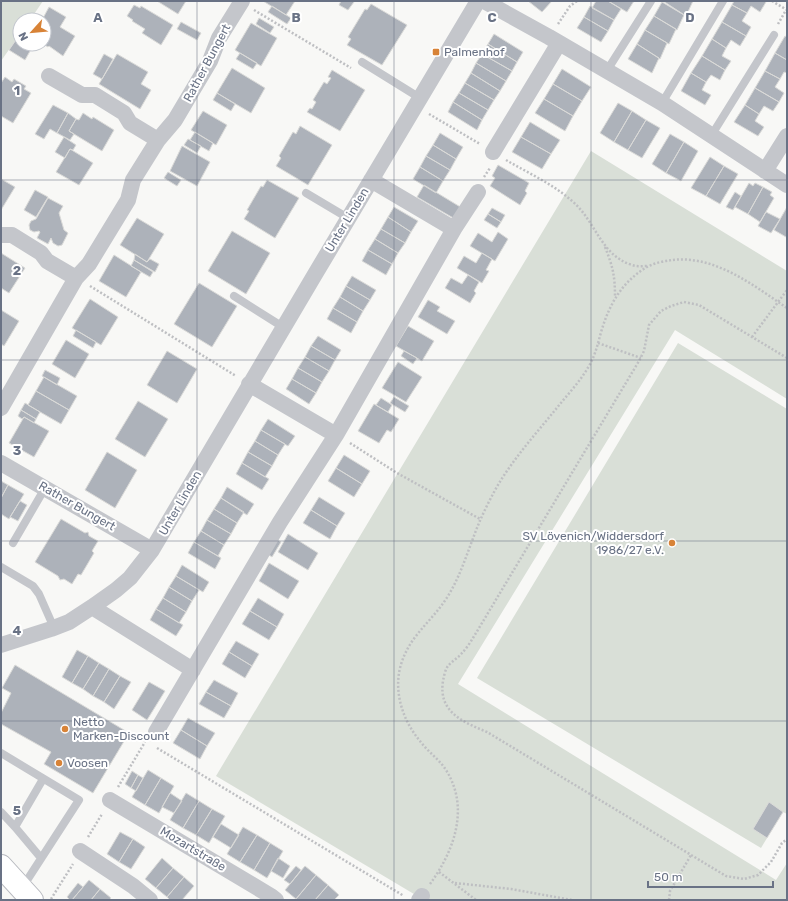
<svg xmlns="http://www.w3.org/2000/svg" width="788" height="901" font-family="Rubik,sans-serif">
<style>
.green{fill:#d9dfd7}
.building{fill:#adb2ba;stroke:#dadad8}
.lines{fill:none;stroke-linecap:round;stroke-linejoin:round}
.secondary-casing{stroke:#b7b9bf;stroke-width:24}
.path{stroke:#bebfc2;stroke-width:2.5;stroke-dasharray:2 2;stroke-linecap:butt}
.lane{stroke:#c4c6cb;stroke-width:8}
.street{stroke:#c4c6cb;stroke-width:16}
.secondary{stroke:#fff;stroke-width:22}
.grid{fill:none;stroke:#697285;stroke-width:1;stroke-opacity:0.55}
.poi-dot{fill:#d88337;stroke:#fff;stroke-width:1.5}
.labels{text-anchor:middle;dominant-baseline:central;stroke-width:4;stroke-linejoin:round;paint-order:stroke}
.poi-label{font-size:12px;fill:#697285;stroke:#fff;text-anchor:start}
.street-label{font-size:12px;fill:#697285;stroke:#fff}
.grid-label{font-size:13px;text-anchor:middle;font-weight:bold;fill:#697285;stroke:#fff;stroke-width:4;stroke-linejoin:round;paint-order:stroke}
</style>
<rect width="100%" height="100%" fill="#f8f8f6"/>
<path class="green" d="M1 1H43L30 20H20V34L1 61Z
M591 151 787 271V399L675 330 458 684 776 880 787 863V900H424L216 776Z
M678 343 787 409V814L783 812 761 848 477 678Z"/>
<path class="building" d="M157 1H186L178 14Z
M263 1H295L286 15Z
M341 1H353L354 2 348 10 339 5Z
M528 1H552L542 12Z
M596 1H608L621 9 614 20 592 8Z
M608 1H634L627 12Z
M663 1H693L686 16Z
M734 1H765L766 2 760 12 751 6 747 13 732 5Z
M662 2 684 15 677 30 654 16Z
M371 4 407 25 382 65 347 45 351 39 348 37 365 9 367 10Z
M134 5 140 8 141 6 173 25 161 45 142 33 145 29 132 21 133 20 127 16Z
M732 5 747 13 742 21 751 27 746 36 722 22Z
M272 6 291 18 287 24 268 12Z
M590 6 614 20 608 31 584 17Z
M49 7 66 17 60 27 75 36 63 56 49 46 48 47 43 44H44V20H42Z
M654 16 676 29 669 44 645 30Z
M584 17 608 31 601 42 577 28Z
M259 18 274 27 270 33 256 24Z
M181 22 201 33 197 40 177 29Z
M722 22 746 36 740 46 731 40 726 48 712 39Z
M251 23 277 38 261 66 235 50Z
M645 30 667 43 660 59 637 44Z
M20 34V44H34L25 60 9 50Z
M494 34 523 52 517 62 488 44Z
M785 36 787 37V60L775 53Z
M712 39 726 48 722 56 731 61 725 70 702 56Z
M488 44 517 62 512 71 482 54Z
M637 44 659 58 652 73 628 59Z
M240 53 257 63 253 69 236 59Z
M775 53 787 60V73L784 72 780 79 765 71Z
M104 54 113 59 102 79 93 74Z
M117 54 148 72 141 84 151 90 140 109 99 84Z
M482 54 512 71 506 81 476 63Z
M702 56 725 70 720 80 711 75 706 82 691 73Z
M476 63 506 81 500 91 471 73Z
M232 68 265 88 251 113 217 93Z
M562 69 591 87 582 101 553 84Z
M332 70 365 90 340 131 307 112 310 108 312 109 316 102 313 100 324 82 327 84 331 78 328 77Z
M765 71 780 79 775 87 784 93 779 102 755 88Z
M471 73 500 91 494 100 465 83Z
M691 73 706 82 702 90 711 95 705 105 681 91Z
M5 77 12 82 14 79 26 86 24 89 31 93 13 123 1 116V83Z
M465 83 494 100 488 110 459 93Z
M553 84 582 101 573 116 544 99Z
M755 88 779 102 773 111 764 106 759 114 745 105Z
M217 93 235 104 231 111 213 100Z
M459 93 488 110 482 120 453 102Z
M544 99 573 116 565 131 535 113Z
M453 102 482 120 477 130 448 112Z
M618 103 632 111 614 142 600 133Z
M53 105 68 113 57 133 50 129 44 139 35 134Z
M745 105 759 114 755 121 764 127 758 136 734 122Z
M203 111 227 125 216 145 191 130Z
M632 111 646 120 628 150 614 142Z
M68 113 76 119 69 131 74 134 70 140 57 133Z
M83 113 92 119 93 117 114 130 102 151 69 131 76 119 79 120Z
M646 120 660 128 642 158 628 150Z
M530 122 560 140 551 154 521 137Z
M300 126 332 145 308 185 276 166 281 158 279 156 293 132 296 134Z
M195 132 213 143 209 151 190 140Z
M440 133 463 147 456 159 433 145Z
M670 134 684 142 666 173 652 164Z
M64 137 76 145 73 150 70 149 65 158 55 152Z
M521 137 551 154 542 169 512 152Z
M188 139 201 146 197 153 184 145Z
M684 142 698 151 681 181 666 173Z
M433 145 456 159 450 170 426 156Z
M182 146 210 162 197 186 170 171Z
M70 149 93 163 79 185 56 172Z
M426 156 450 170 443 181 420 167Z
M710 157 724 166 706 196 691 188Z
M498 165 529 183 525 191 527 193 520 205 490 186 495 178 492 176Z
M724 166 738 174 720 204 706 196Z
M420 167 443 181 436 193 413 179Z
M168 172 181 180 177 186 164 178Z
M1 179 15 187 1 210Z
M267 180 299 198 275 238 244 219 249 211 247 210 261 186 263 187Z
M749 183 753 186 755 183 763 187 748 214 735 207Z
M424 185 462 208 455 219 417 197Z
M763 187 772 192 770 195 774 198 760 222 748 214Z
M35 190 48 197 36 217 24 210Z
M735 192 741 196 733 210 726 207Z
M48 198 63 206 59 213 64 230 68 233 62 245 58 246 53 243 51 238 48 244 37 238 40 232 39 231 34 232 30 230 29 225 31 221 36 219Z
M394 207 418 221 411 232 388 217Z
M787 207V236L786 237 774 230Z
M492 208 505 215 501 222 488 214Z
M766 212 780 219 771 233 758 226Z
M488 214 501 222 497 228 484 220Z
M388 217 411 232 405 243 381 229Z
M137 218 164 234 147 262 120 245Z
M381 229 405 243 398 253 375 239Z
M232 231 270 253 246 294 208 271Z
M498 232 508 239 495 261 470 246 478 233 492 242Z
M375 239 398 253 392 264 368 250Z
M368 250 392 264 386 275 362 261Z
M1 253 25 268 9 293 1 288Z
M482 253 492 259 486 270 489 271 482 283 457 268 464 256 476 263Z
M135 254 147 262 150 259 159 264 155 272 134 260Z
M114 255 141 272 126 297 99 281Z
M134 260 153 272 150 277 131 266Z
M468 275 479 282 474 291 476 293 470 303 445 288 451 278 462 284Z
M352 276 376 290 370 300 346 286Z
M199 283 237 306 212 347 174 324Z
M346 286 370 300 363 311 340 297Z
M340 297 363 311 357 322 333 308Z
M90 299 118 317 101 345 72 328Z
M428 300 440 307 437 311 455 321 447 334 418 317Z
M333 308 357 322 351 333 327 319Z
M1 310 19 321 4 346 1 344Z
M408 326 434 341 422 361 396 346Z
M76 330 96 342 93 348 73 336Z
M318 336 341 350 335 360 311 346Z
M66 340 89 354 75 378 52 364Z
M311 346 335 360 329 371 305 357Z
M167 351 197 369 177 403 147 385Z
M404 351 417 358 413 364 401 356Z
M305 357 329 371 322 382 298 368Z
M398 362 422 377 406 402 382 388Z
M298 368 322 382 316 393 292 379Z
M45 370 60 378 57 385 42 376Z
M44 377 77 396 69 410 36 391Z
M292 379 316 393 309 404 286 389Z
M36 391 69 410 61 424 28 405Z
M394 397 409 406 405 412 390 403Z
M381 398 392 405 388 412 376 405Z
M138 401 168 419 145 457 115 439Z
M25 403 40 412 36 419 21 410Z
M374 404 399 419 391 432 387 430 379 443 358 431Z
M21 410 36 419 34 423 24 417 22 419 18 416Z
M24 417 49 431 34 457 9 443Z
M268 419 295 436 288 446 261 430Z
M261 430 285 444 278 455 255 441Z
M255 441 278 455 272 466 248 452Z
M107 452 137 470 115 508 85 490Z
M248 452 272 466 265 477 242 463Z
M344 455 370 471 362 484 336 468Z
M242 463 269 479 262 490 236 474Z
M336 468 362 484 354 497 328 481Z
M1 481 8 485 1 498Z
M8 485 24 494 9 519 1 514V498Z
M227 487 254 504 247 515 221 498Z
M319 497 345 513 337 526 311 510Z
M221 498 244 512 237 523 214 509Z
M20 501 27 505 18 521 10 517Z
M214 509 237 523 231 534 207 520Z
M311 510 337 526 330 539 303 523Z
M61 519 85 533 88 532 89 536 98 541 92 551 94 553 81 575 78 574 72 584 64 579 60 580 58 576 35 562Z
M207 520 231 534 224 545 201 531Z
M201 531 224 545 218 556 194 542Z
M288 534 318 553 308 570 278 552Z
M274 538 281 542 272 557 266 553Z
M194 542 221 558 215 569 188 553Z
M269 563 299 581 288 599 259 581Z
M182 565 209 582 203 592 176 576Z
M176 576 199 590 192 601 169 587Z
M169 587 192 601 186 612 163 598Z
M163 598 186 612 179 623 156 609Z
M258 598 284 614 277 627 250 611Z
M156 609 183 625 176 636 150 620Z
M250 611 277 627 269 640 242 624Z
M236 641 259 654 252 666 229 652Z
M77 650 88 656 72 683 62 677Z
M229 652 252 666 245 678 222 664Z
M88 656 99 663 83 689 72 683Z
M99 663 109 669 93 696 83 689Z
M15 665 129 733 93 793 44 764 51 752 1 724V713L11 693 2 688Z
M109 669 120 676 104 702 93 696Z
M120 676 131 682 114 709 104 702Z
M214 680 238 693 231 706 206 692Z
M149 682 165 691 147 720 132 710Z
M206 692 231 706 224 718 199 704Z
M188 718 215 733 207 746 181 730Z
M181 730 207 746 200 759 173 743Z
M148 770 161 778 145 805 132 797Z
M132 771 138 775 131 788 125 784Z
M138 775 143 778 136 791 131 788Z
M161 778 174 786 159 813 145 805Z
M170 793 182 801 174 813 162 807Z
M186 793 199 801 183 828 170 820Z
M199 801 212 809 196 835 183 828Z
M769 802 783 812 767 838 753 829Z
M212 809 225 816 209 843 196 835Z
M221 824 239 835 231 848 213 837Z
M243 827 257 835 240 862 227 854Z
M120 832 133 839 119 862 107 854Z
M257 835 270 843 254 870 240 862Z
M133 839 145 847 131 869 119 862Z
M270 843 283 851 267 878 254 870Z
M162 858 173 868 156 888 145 879Z
M278 858 290 866 283 878 271 871Z
M296 866 301 870 290 884 284 880Z
M305 866 316 875 296 899 285 890Z
M173 868 184 877 167 897 156 888Z
M316 875 328 885 315 900H297L296 899Z
M184 877 194 886 182 900H170L167 897Z
M89 880 100 889 91 900H72Z
M78 883 83 887 72 900H70L67 897Z
M328 885 339 895 334 900H315Z
M100 889 111 898 109 900H91Z"/>
<g class="lines">
<defs>
<path id="secondary" d="M1 866 32 900"/>
</defs>
<use href="#secondary" class="secondary-casing"/>
<path class="path" d="M772 1 787 10
M254 10 351 68
M558 24 570 6 577 1
M778 24 786 10
M429 114 480 144
M506 160C528 173 553 184 572 201 596 221 600 255 632 265 637 267 643 266 648 266
M484 177 490 168
M605 247C613 267 615 276 615 297
M90 286 236 376
M752 337 787 290
M598 343 641 358
M787 358 699 305 684 302 671 306 661 311 649 325 644 351 639 361 473 638C470 643 466 649 462 653 458 658 452 661 448 666 445 670 444 676 443 681 438 712 463 722 487 732L726 876 744 879 758 875 771 862 782 843 787 839
M350 443 397 473 480 519
M157 748 404 896
M118 787 145 742
M88 837 102 814
M439 872 476 900
M455 883 511 889 572 900
M430 884C454 851 470 808 446 770 439 759 428 752 420 741 403 721 394 693 400 668 408 636 432 622 448 596 462 573 469 547 479 523 485 509 493 493 501 480 518 453 540 429 560 404 570 392 581 380 589 366 596 354 598 342 602 329 610 303 623 281 647 267 654 263 664 261 672 260 715 255 753 285 787 308
M51 899 73 864
M669 900 670 891 691 855"/>
<path class="lane" d="M362 62 420 98
M606 72 651 1
M662 103 723 1
M711 136 774 35
M306 193 348 218
M234 296 283 327
M13 543 45 488
M1 567 33 586 39 594 54 628
M1 753 79 800 22 888
M1 812 15 827 43 779
M15 827 41 858"/>
<path class="street" d="M484 1 549 37 662 103 787 185
M49 76 82 95H95L124 113 130 123 158 140
M493 152 559 43
M765 171 787 136
M371 180 454 229
M1 235H12L41 253 47 261 76 278
M249 384 336 435
M1 408 76 278 89 264 128 200 133 180 158 140 175 120 210 61 219 38 242 1
M1 463 152 550
M92 607 193 670
M1 645 51 629 69 622 92 607 116 590 130 578 152 550 314 276 478 1
M156 732 280 522 336 435 454 229 478 192
M110 800 271 896 276 900
M80 851 133 886 150 900
M419 900 422 896"/>
<use href="#secondary" class="secondary"/>
</g>
<path class="grid" d="M197 1V900M394 1V900M591 1V900M1 180H787M1 360H787M1 541H787M1 721H787"/>
<g class="poi-dot">
<rect x="432" y="48" width="8" height="8" rx="2"/>
<circle cx="672" cy="543" r="4"/>
<circle cx="65" cy="729" r="4"/>
<circle cx="59" cy="763" r="4"/>
</g>
<g class="labels">
<g class="poi-label">
<text x="444" y="52">Palmenhof</text>
<text x="664" y="536" text-anchor="end">SV Lövenich/Widdersdorf<tspan x="664" dy="14">1986/27 e.V.</tspan></text>
<text x="73" y="722">Netto<tspan x="73" dy="14">Marken-Discount</tspan></text>
<text x="67" y="763">Voosen</text>
</g>
<g class="street-label">
<text transform="translate(207 63) rotate(-62)">Rather Bungert</text>
<text transform="translate(347 220) rotate(-59)">Unter Linden</text>
<text transform="translate(180 503) rotate(-60)">Unter Linden</text>
<text transform="translate(77 506) rotate(30)">Rather Bungert</text>
<text transform="translate(193 849) rotate(31)">Mozartstraße</text>
</g>
</g>
<g class="grid-label">
<text x="98" y="22">A</text>
<text x="296" y="22">B</text>
<text x="492" y="22">C</text>
<text x="690" y="22">D</text>
<text x="17" y="95">1</text>
<text x="17" y="275">2</text>
<text x="17" y="455">3</text>
<text x="17" y="635">4</text>
<text x="17" y="815">5</text>
</g>
<rect width="788" height="901" fill="none" stroke="#697285" stroke-width="4"/>
<g transform="translate(32 32) rotate(243)"><circle r="19" fill="#ffffff" stroke="#c3c7ce"/>
<path d="M0-3L7 15L0 10L-7 15Z" fill="#d88337"/>
<text y="-6" font-size="11" font-weight="bold" text-anchor="middle" fill="#697285">N</text>
</g>
<path d="M648 881v6h125v-6" fill="none" stroke="#697285" stroke-width="2"/>
<text x="654" y="881" font-size="12" fill="#697285" stroke="#ffffff" stroke-width="3" paint-order="stroke">50 m</text>
</svg>
